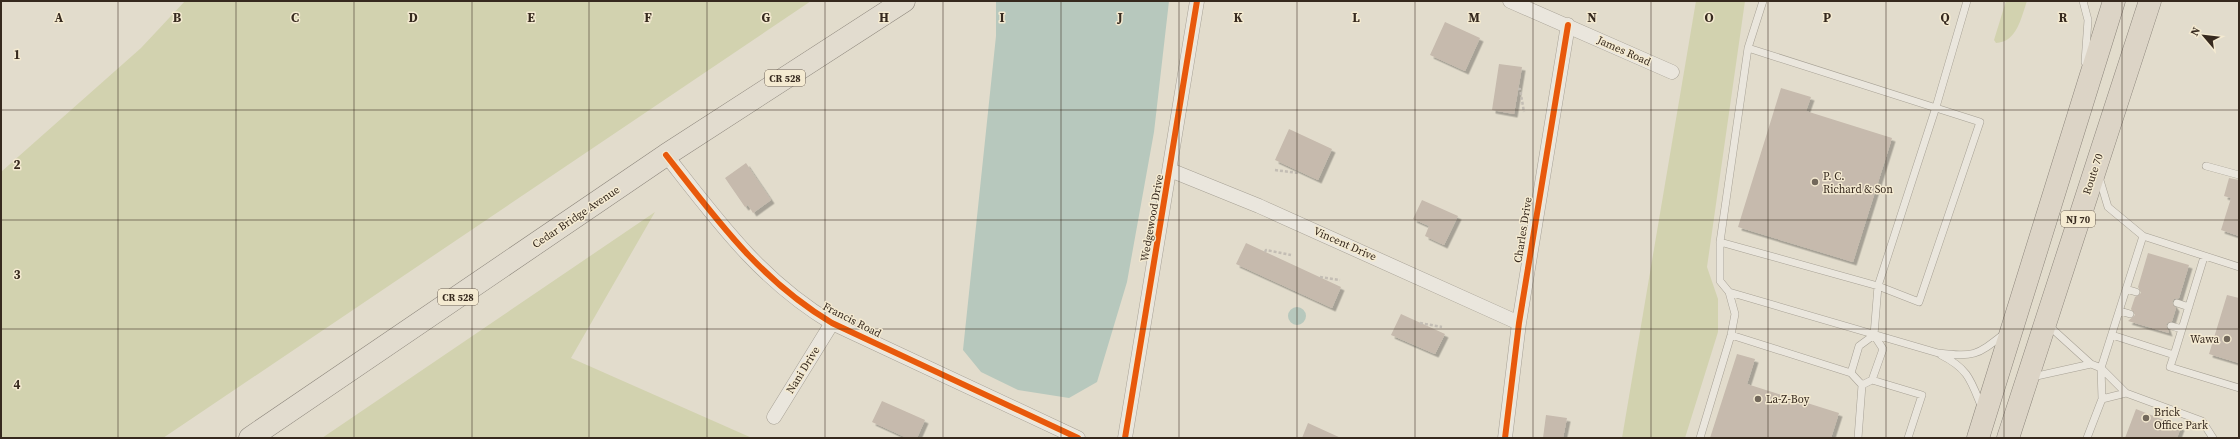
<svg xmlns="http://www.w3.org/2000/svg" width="2240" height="439" font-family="'Source Serif 4',serif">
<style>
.green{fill:#d2d2af}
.water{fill:#b7c8bd}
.building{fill:#c6baad;filter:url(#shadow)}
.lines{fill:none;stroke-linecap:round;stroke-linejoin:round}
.service-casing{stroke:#a7a195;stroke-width:8}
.minor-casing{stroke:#a7a195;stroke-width:15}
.primary-casing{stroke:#8d867c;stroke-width:23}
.trunk-casing{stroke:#8d867c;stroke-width:23}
.path{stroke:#c3bdb4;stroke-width:2.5;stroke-dasharray:3 2;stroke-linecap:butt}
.service{stroke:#eae6dd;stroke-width:7}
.minor{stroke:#eae6dd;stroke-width:14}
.primary{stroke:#e2dccf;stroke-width:22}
.trunk{stroke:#dcd4c6;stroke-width:22}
.cycleway-casing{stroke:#f4ead1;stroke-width:8}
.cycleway{stroke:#e8590c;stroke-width:6}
.grid{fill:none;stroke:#36291e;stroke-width:1;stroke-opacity:0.55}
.poi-dot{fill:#72685b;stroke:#f4ead1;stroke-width:1.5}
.labels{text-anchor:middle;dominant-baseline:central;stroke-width:3;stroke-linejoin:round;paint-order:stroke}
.shield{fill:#f4ead1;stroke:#6f6354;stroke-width:1}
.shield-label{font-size:10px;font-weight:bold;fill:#36291e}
.street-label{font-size:11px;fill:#36291e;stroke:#f4ead1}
.poi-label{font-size:11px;fill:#36291e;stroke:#f4ead1;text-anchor:start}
.grid-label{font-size:13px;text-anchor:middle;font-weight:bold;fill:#36291e;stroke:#f4ead1;stroke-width:3;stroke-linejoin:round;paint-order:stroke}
</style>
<defs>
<filter id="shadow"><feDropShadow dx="3.5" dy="3.5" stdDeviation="0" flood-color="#0004"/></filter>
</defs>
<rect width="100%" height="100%" fill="#e2dccc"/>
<path class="green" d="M185 1H811L163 438H1V172L141 48Z
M1696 1H1745L1707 267 1718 299V332L1685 438H1622Z
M2006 1H2027C2021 18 2017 42 1996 43L1994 40Z
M655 212 571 358 752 438H322Z"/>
<path class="water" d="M996 1H1169L1154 132 1127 282 1097 382 1069 398 1018 390 981 372 963 350 996 36Z
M1288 316a9 9 0 1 1 18 0a9 9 0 1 1-18 0Z"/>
<path class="building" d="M1445 22 1480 38 1465 71 1430 55Z
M1499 64 1522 67 1514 114 1492 110Z
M1781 88 1811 97 1806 111 1892 138 1853 262 1738 227Z
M1289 129 1332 149 1318 180 1275 160Z
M746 163 771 200 753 213 748 205 745 207 725 178Z
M2229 178 2239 180V236L2221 230 2231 198 2224 196Z
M1422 200 1458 216 1444 245 1425 236 1429 226 1413 219Z
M1246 243 1341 287 1332 308 1236 264Z
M2148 253 2189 265 2179 298 2174 299 2172 302 2176 308 2172 321 2166 324 2169 333 2128 321 2135 315 2131 309 2135 297 2141 293 2138 287Z
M2227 295 2239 298V363L2209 354Z
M1401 314 1445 334 1435 354 1391 335Z
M1737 354 1755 359 1747 384 1839 413 1831 438H1710Z
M882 401 925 420 917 438H907L872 422Z
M2136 409 2181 427 2177 438H2125Z
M1546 415 1567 418 1563 438H1543Z
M1308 423 1341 438H1302Z"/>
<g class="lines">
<defs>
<path id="service" d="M1763 1 1748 48 1720 242V281L1729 292 1938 353C1974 357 1976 356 2004 334
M2083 1 2088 20 2085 62
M2206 166 2239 175
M2099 177 2108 207 2143 236 2239 267
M1720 242 1878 286 1919 302 1980 122 1748 48
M2126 289 2136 292
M2177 303 2189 307
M2120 311 2130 314
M2048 325 2091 364 2101 368 2143 236
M2171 326 2182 329
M1731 335 1851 373 1862 385 1858 438
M2112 335 2174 355 2170 367 2239 388
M1941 355C1969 369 1971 381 1982 408
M2174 355 2204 257
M2101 368 2126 393 2202 421 2213 438
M2101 368 2102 399
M1851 373 1859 346 1874 335
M2032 377 2091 364
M1872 380 1883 349 1874 335 1878 286 1936 107 1967 1
M1862 385 1872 380 1922 395 1908 438
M1700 438 1731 335 1735 314 1729 292
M2087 438 2102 399 2126 393"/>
<path id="minor" d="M1510 1 1672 72
M666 155C717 220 760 280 832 323L1078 438
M1170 170 1259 206 1519 323
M774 417 832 323
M1125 438 1197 1
M1505 438 1519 323 1568 25"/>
<path id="primary" d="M250 438 666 155 904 1"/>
<path id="trunk" d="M1978 438 2114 1
M2008 438 2150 1"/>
</defs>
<use href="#service" class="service-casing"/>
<use href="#minor" class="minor-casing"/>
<use href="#primary" class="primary-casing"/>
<use href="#trunk" class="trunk-casing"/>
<path class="path" d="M1518 89H1520L1524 112
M1275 170 1298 173 1299 172
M1265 252 1266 250 1291 255
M1320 277 1340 280
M1420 323 1442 327"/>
<use href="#service" class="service"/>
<use href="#minor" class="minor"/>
<use href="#primary" class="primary"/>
<use href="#trunk" class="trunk"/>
<defs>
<path id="cycleway" d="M666 155C717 220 760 280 832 323L1078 438
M1125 438 1197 1
M1505 438 1519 323 1568 25"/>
</defs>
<use href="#cycleway" class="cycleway-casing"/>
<use href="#cycleway" class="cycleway"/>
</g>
<path class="grid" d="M118 1V438M236 1V438M354 1V438M472 1V438M589 1V438M707 1V438M825 1V438M943 1V438M1061 1V438M1179 1V438M1297 1V438M1415 1V438M1533 1V438M1651 1V438M1768 1V438M1886 1V438M2004 1V438M2122 1V438M1 110H2239M1 220H2239M1 329H2239"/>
<g class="poi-dot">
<circle cx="1815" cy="182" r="4"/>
<circle cx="2227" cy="339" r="4"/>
<circle cx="1758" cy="399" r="4"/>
<circle cx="2146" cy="418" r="4"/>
</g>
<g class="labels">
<g class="shield">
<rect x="765" y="70" width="40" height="16" rx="3"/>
<rect x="2061" y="211" width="34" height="16" rx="3"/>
<rect x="438" y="289" width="40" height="16" rx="3"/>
</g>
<g class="shield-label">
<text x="785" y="78">CR 528</text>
<text x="2078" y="219">NJ 70</text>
<text x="458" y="297">CR 528</text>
</g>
<g class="street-label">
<text transform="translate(1624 51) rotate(24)">James Road</text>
<text transform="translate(2093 174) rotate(-72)">Route 70</text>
<text transform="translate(576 217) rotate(-34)">Cedar Bridge Avenue</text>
<text transform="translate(1152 218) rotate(-80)">Wedgewood Drive</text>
<text transform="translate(1523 230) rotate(-81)">Charles Drive</text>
<text transform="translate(1345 244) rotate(24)">Vincent Drive</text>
<text transform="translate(852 320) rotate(27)">Francis Road</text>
<text transform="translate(803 370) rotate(-58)">Nani Drive</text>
</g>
<g class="poi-label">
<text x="1823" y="176">P. C.<tspan x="1823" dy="13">Richard &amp; Son</tspan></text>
<text x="2219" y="339" text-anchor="end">Wawa</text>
<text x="1766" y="399">La-Z-Boy</text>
<text x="2154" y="412">Brick<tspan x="2154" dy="13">Office Park</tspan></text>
</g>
</g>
<g class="grid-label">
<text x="59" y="22">A</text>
<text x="177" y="22">B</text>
<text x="295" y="22">C</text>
<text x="413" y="22">D</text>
<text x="531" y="22">E</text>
<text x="648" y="22">F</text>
<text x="766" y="22">G</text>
<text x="884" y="22">H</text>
<text x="1002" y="22">I</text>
<text x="1120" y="22">J</text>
<text x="1238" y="22">K</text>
<text x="1356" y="22">L</text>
<text x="1474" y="22">M</text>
<text x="1592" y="22">N</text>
<text x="1709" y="22">O</text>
<text x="1827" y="22">P</text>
<text x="1945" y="22">Q</text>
<text x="2063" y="22">R</text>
<text x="17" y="59">1</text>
<text x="17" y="169">2</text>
<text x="17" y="279">3</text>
<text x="17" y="389">4</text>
</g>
<rect width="2240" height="439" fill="none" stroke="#36291e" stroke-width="4"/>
<g transform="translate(2204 36) rotate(298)" stroke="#f4ead1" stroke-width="3" paint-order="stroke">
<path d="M0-3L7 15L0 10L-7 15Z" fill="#36291e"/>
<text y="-6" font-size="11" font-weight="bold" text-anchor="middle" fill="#36291e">N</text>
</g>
</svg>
